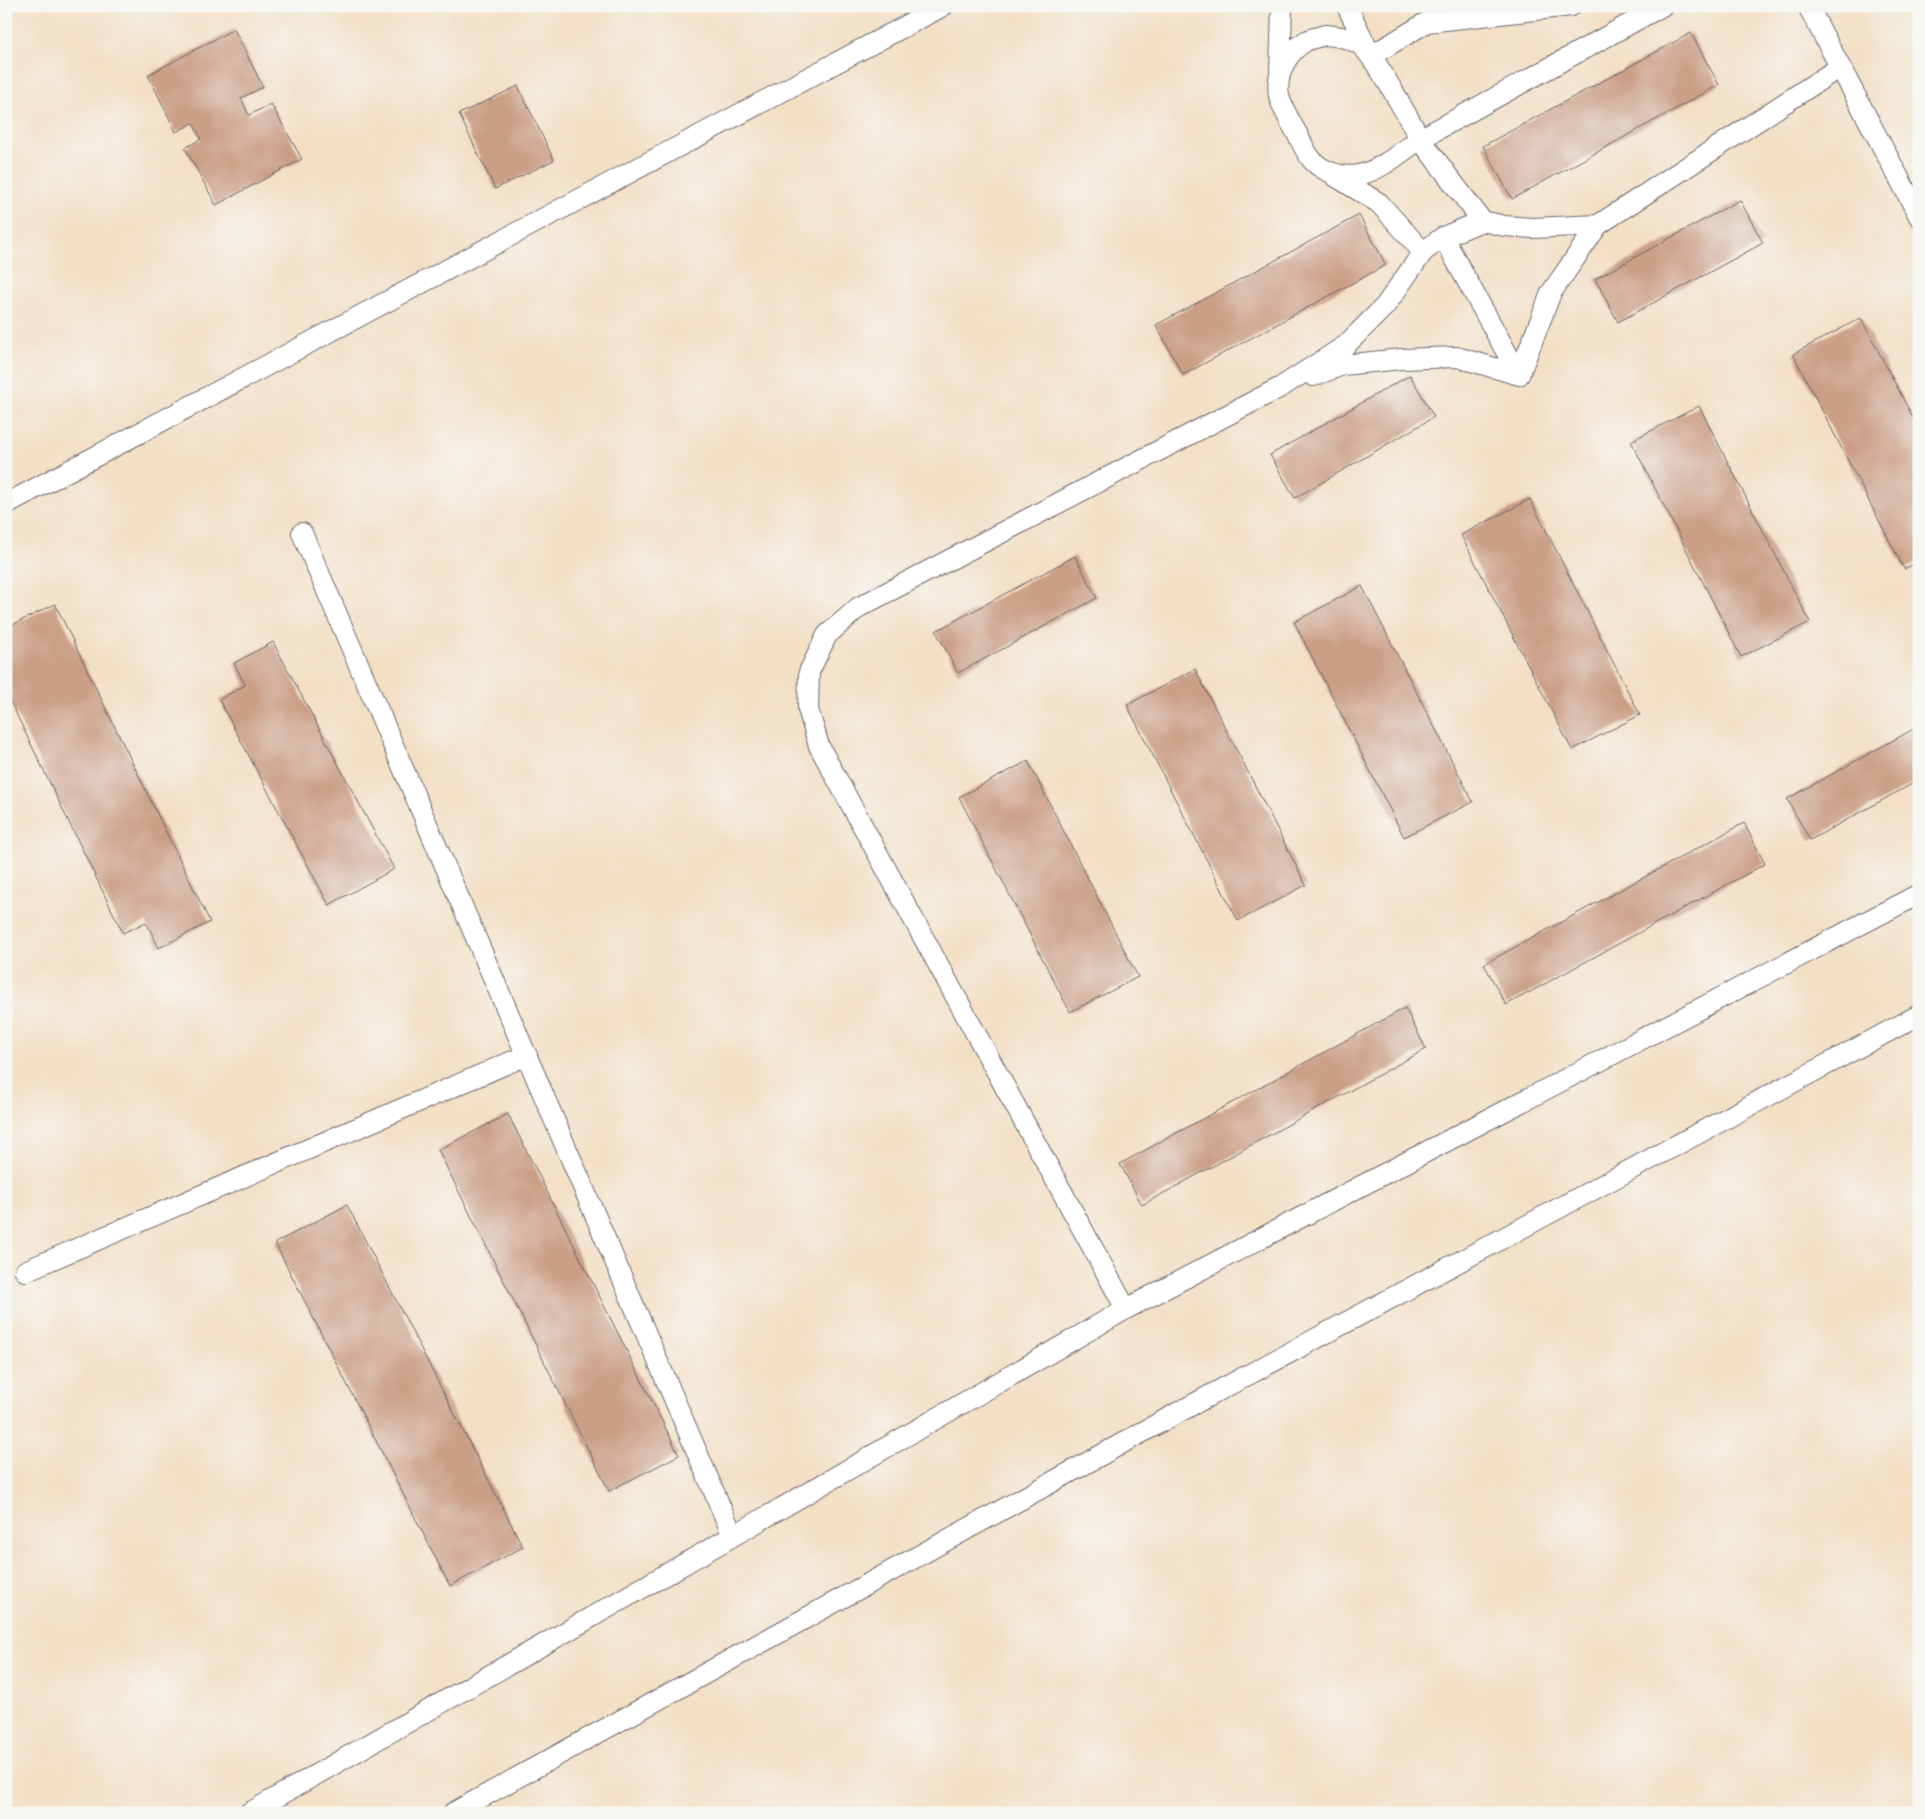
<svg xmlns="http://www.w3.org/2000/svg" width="1925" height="1819" font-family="'Patrick Hand',sans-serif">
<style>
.building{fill:#ca9f86}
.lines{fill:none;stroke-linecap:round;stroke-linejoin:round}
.service-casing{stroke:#6b646b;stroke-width:22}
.service{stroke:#fff;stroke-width:20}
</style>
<rect width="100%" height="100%" fill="#f6f6f2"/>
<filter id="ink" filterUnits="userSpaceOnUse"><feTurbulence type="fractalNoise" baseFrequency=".02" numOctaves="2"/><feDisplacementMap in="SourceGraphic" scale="10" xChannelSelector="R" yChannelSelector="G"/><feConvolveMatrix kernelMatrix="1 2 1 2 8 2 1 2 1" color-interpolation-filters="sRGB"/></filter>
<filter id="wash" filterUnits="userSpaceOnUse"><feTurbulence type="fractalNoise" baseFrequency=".0096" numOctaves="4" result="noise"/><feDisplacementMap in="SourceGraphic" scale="20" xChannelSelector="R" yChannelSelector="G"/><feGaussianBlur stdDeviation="1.12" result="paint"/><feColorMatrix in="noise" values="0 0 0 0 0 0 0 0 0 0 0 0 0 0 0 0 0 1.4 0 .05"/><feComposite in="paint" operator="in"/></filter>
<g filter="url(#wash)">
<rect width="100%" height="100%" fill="#f3dfc4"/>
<g id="blocks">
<path class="building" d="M234 29 263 87 241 98 249 115 271 104 302 159 216 205 185 148 201 139 193 123 176 132 148 75Z
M1691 33 1719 85 1512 199 1483 146Z
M518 86 554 160 495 189 459 114Z
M1740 200 1763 243 1618 322 1595 279Z
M1359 215 1386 265 1183 375 1156 325Z
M1861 318 1919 429V562L1904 569 1793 354Z
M1410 375 1434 417 1295 498 1270 455Z
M1699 406 1810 622 1741 657 1631 441Z
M1530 499 1640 715 1572 750 1461 535Z
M1075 556 1097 598 958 673 936 631Z
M1362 586 1473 802 1404 837 1294 622Z
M55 604 210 922 159 948 146 922 123 933 6 693V628Z
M273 642 394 869 329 905 219 700 245 685 234 663Z
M1195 669 1306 885 1238 921 1127 705Z
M1919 726V780L1810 840 1787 799Z
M1028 761 1138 977 1070 1012 959 797Z
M1744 823 1765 864 1506 1005 1484 964Z
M1405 1008 1426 1049 1142 1205 1120 1164Z
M508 1114 679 1455 609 1491 438 1150Z
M347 1205 523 1547 450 1586 275 1243Z"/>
</g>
</g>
<g filter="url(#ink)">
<use href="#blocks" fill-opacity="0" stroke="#6b646b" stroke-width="1"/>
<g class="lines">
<defs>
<path id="service" d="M1347 6 1371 56 1427 22 1571 6
M1808 6 1919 216
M1325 35C1336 36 1348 37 1359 44 1376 56 1408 118 1420 139 1401 152 1380 171 1358 175 1342 178 1323 172 1312 160 1305 152 1301 140 1295 130 1289 119 1282 108 1279 96 1275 74 1288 51 1306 41 1312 38 1319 37 1325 35Z
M1280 72 1282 6
M1335 176 1379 203 1423 252
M1482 221 1420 139 1662 6
M1443 237 1519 375
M1313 376 1343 365 1401 359 1457 357 1519 375 1551 293 1598 225 1840 67
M6 504 943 6
M302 533 733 1536
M25 1271 527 1055
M1126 1309 819 746 808 709 809 672 827 635 859 607 1281 387 1345 346 1385 306 1423 252 1443 237 1482 221 1505 226 1533 228 1598 225
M249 1813 733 1536 1126 1309 1919 894
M453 1813 1179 1412 1919 1015"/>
</defs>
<use href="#service" class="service-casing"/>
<use href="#service" class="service"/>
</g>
</g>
<rect width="1925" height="1819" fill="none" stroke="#f6f6f2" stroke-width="25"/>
</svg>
